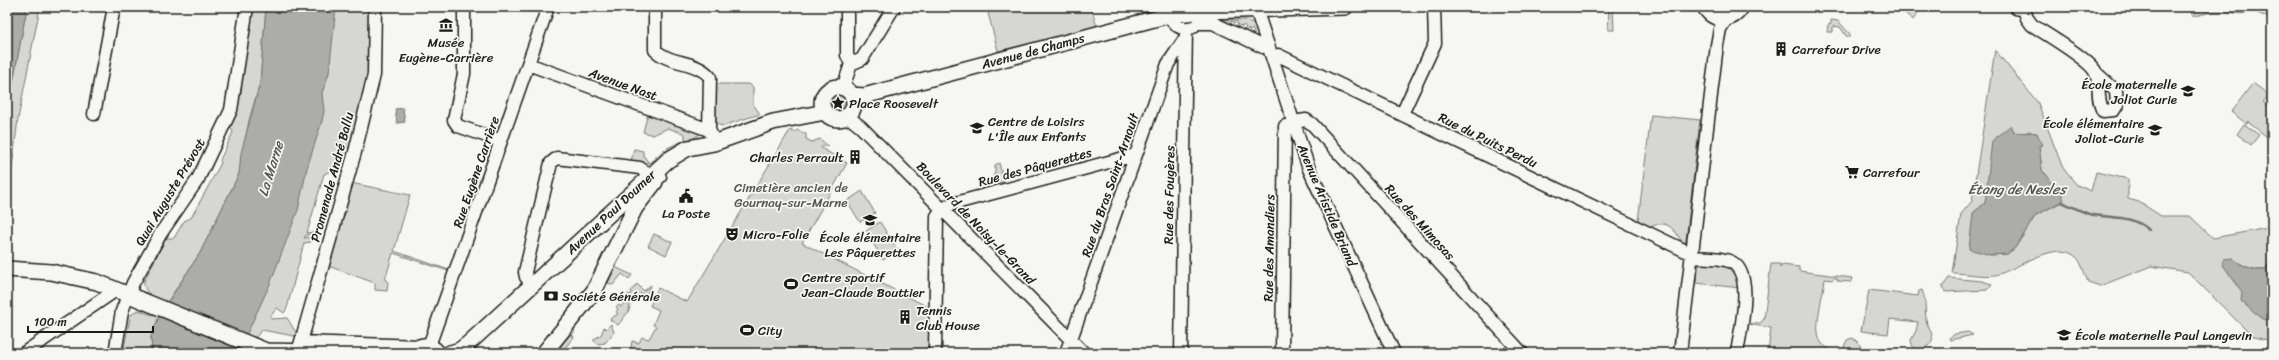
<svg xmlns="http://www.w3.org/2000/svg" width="2279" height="360" font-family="Sriracha,sans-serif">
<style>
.green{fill:#d6d6d2;stroke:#797977;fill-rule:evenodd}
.water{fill:#acaca9;stroke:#727271}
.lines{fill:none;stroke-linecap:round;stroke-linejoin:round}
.stream{stroke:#727271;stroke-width:2.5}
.minor-casing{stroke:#1c1c1c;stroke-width:15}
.major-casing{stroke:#1c1c1c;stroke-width:18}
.minor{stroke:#f6f6f2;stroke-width:12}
.major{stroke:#f6f6f2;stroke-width:15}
.labels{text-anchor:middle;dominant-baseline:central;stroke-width:3.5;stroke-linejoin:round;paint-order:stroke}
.poi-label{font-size:13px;fill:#1c1c1c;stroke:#f6f6f2;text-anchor:start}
.street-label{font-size:13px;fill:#1c1c1c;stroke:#f6f6f2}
.park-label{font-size:13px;fill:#545453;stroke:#f6f6f2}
.water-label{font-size:14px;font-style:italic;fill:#565654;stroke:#f6f6f2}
</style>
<rect width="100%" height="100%" fill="#f6f6f2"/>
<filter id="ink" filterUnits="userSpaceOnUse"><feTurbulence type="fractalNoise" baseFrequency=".025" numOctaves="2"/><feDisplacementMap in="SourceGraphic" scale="8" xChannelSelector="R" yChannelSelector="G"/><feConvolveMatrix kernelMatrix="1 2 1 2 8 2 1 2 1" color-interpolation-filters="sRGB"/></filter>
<g filter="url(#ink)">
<path class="green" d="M27 7H40L18 119 10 184H7V114Z
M250 7H266L260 83 249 120 239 174 200 253 166 304C158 300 142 293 144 281L166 238H174L184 221 191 218 221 163 220 160 233 132 229 124Z
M330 7H372L371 76 353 148 348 147 344 152V155L333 165 331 171 324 174 307 233 314 232 305 236 304 238 312 237 311 242 304 243 287 308 284 313 277 308 270 317 271 319 287 318 297 334 294 336 262 330 253 340 244 337 312 149 323 108 321 93Z
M993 7H1091L1097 27 998 51 987 9Z
M1163 7 1162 9 1142 15 1140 8Z
M1922 7 1913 20 1899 8 1910 11 1911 8Z
M2190 7H2272V19L2252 11C2244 17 2230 11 2220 11 2210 10 2202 17 2192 15Z
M1609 9H1613L1614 30H1608Z
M1223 20H1246L1252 23 1254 22 1261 42 1249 37 1254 32 1252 29 1250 31 1248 29 1242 34 1240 33 1246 28 1244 25 1242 27 1240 25 1234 30 1232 29 1238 24 1236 21 1234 23 1232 21 1226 26 1221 24Z
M1831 20 1838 21 1850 34V37H1847L1840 27 1833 26V32H1827L1828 25 1831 24Z
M1995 50 2038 103 2062 166 2066 172 2077 185 2091 191 2096 172 2128 179V199L2139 202 2161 216H2190L2213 238 2268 228 2272 224V258L2265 270C2251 270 2243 266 2232 258 2240 285 2245 311 2272 324V341L2253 337 2188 272 2151 266 2100 286 2088 282C2085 275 2083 268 2080 262 2062 233 2017 271 1995 275 1982 277 1966 273 1952 273L1961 214 1972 201ZM2011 125 2014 132 2022 134 2030 131 2042 145 2039 146 2042 170 2052 185 2054 184 2062 202 2036 215 2015 248 2007 254 1990 255 1973 213 1985 203Z
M2253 83 2269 95 2263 102 2272 108 2271 140 2249 123V121L2247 124 2231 112Z
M715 84H749L753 87V104L760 114 722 126 716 124Z
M830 102a8 8 0 1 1 16 0a8 8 0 1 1-16 0Z
M648 113 699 131V135L669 151 667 148 685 140V134L668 128 653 135 643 132Z
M1651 115 1700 120 1686 240 1683 243C1674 230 1668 218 1651 227L1638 221Z
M2244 124 2259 135 2251 145 2237 134Z
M790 130 794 132 798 130 806 134V139L812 142 820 139 828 146 827 147 823 145 821 148 847 163 802 243 930 308 929 353H630L632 341 639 343 642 337 649 339 656 326 653 325 659 310 650 306 658 288 687 302Z
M634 149 643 151V155L649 163 665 149 667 152 650 163 631 161Z
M999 163 1004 182 988 184 995 173V165Z
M351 183 410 195 394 251 449 270 448 271 393 253 385 280 388 281 387 291 375 290V283L328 266Z
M862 191 875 213 860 222 847 201Z
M880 222 898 251 883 260 866 231Z
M654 234 672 242 666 255 648 246Z
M1706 263 1723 264 1734 270 1740 288 1696 283 1699 265Z
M1771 264H1780V268L1782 265 1799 267V271L1852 278 1851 282 1838 281 1836 277 1832 280 1825 279C1823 293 1816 321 1818 333 1819 346 1831 353 1843 349L1847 340 1852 338 1859 343 1863 352H1869L1874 349 1878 353H1768L1771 328 1748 324 1760 323 1764 319Z
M615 267 632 275 629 279 622 274 613 285 608 283Z
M1949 278 1982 281 1992 284 1987 290 1946 292 1942 287Z
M637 284 644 291 651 285 646 296 640 293 645 297V298L638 295 631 303 625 299 628 294 630 295 632 293 631 291Z
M1869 290 1918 296 1919 291 1922 290C1927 302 1924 312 1927 324 1929 330 1934 334 1932 340 1931 345 1925 348 1920 351 1914 349 1912 347 1911 340L1916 331 1918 322 1890 319 1888 334 1861 331Z
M625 302 630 305 629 311 618 325 610 320 611 318 618 314 616 312 618 309 616 307 619 305 621 307Z
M138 310 152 315 154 312 160 314 151 337 152 353H123L130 318 132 314Z
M611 324 614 332 605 343 598 344 594 341V339L601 335 604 327 606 329Z
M574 330 575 331 572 335 574 337 563 350 567 353H555Z
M1968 332 1973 335 1950 340 1949 338 1955 334Z"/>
<path class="water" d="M7 7H27L7 114Z
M266 7H336L329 73 322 93 324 111 322 121 307 168 298 210 270 284 238 353H152L151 337 160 314 200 253 239 174 241 153 260 83Z
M403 108 405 122 397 123 395 109Z
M2011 125 2014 132C2023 134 2029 131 2037 133L2042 145 2039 146 2042 170 2052 184 2054 183 2061 192 2064 200 2036 215 2015 248 2007 254 1990 255 1969 249 1973 213 1985 203 1992 141Z
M2232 258C2243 266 2251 271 2265 270L2272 258V324L2254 313 2241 301 2242 292 2223 265 2224 259Z"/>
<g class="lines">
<path class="stream" d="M2062 202C2071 206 2080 211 2089 214 2110 219 2131 214 2149 230"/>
<defs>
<path id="minor" d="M464 7V74L454 120 458 126 501 141
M655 7V50C670 65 696 60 710 77L709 130 712 136
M847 7V55L851 64
M1170 7C1167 21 1179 32 1193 27
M2023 7 2027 18 2032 25C2046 34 2087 58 2095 71 2101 83 2096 100 2103 111L2114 110 2117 105 2116 91 2095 72
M1256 9 1309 169 1394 353
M1199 23H1213L1263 47 1268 45
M1272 57 1278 55 1692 254
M528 64 709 130
M851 64 862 59 894 7
M843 88 851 64
M94 114 114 7
M1402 114 1435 43 1434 7
M845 117 851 119 861 127 1084 353
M1294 122 1306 120 1312 124 1522 353
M1692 257C1703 258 1718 257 1729 261 1756 270 1740 331 1737 353
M533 285 526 277 525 272 551 163 557 158 640 168 652 177H660
M301 342 421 346
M429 346 548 7
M298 352 355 152 374 75 375 7
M24 353 116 290
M115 353 122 311 133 283 161 233 198 179 231 110 247 7
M935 353 937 216 942 209 952 204 1135 155
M1066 353 1168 64 1186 37
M1181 353 1186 29
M1282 353 1285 126
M1680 353 1717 45 1720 29 1727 18"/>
<path id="major" d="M1705 7C1713 22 1733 22 1741 7
M2017 7H2022
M822 103a16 16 0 1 1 32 0a16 16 0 1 1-32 0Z
M852 95 864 96 1169 15 1204 11 1345 7
M7 269 51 272 97 282 271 353
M267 351 358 353
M414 353C420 343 431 344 438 353
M450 353 460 350 469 343 668 160 688 148 714 143 773 122 825 112
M544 353 594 291 635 208 655 182"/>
</defs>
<use href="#minor" class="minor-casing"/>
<use href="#major" class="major-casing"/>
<use href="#minor" class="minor"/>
<use href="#major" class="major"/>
</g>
</g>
<defs>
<symbol id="museum-bare" viewBox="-9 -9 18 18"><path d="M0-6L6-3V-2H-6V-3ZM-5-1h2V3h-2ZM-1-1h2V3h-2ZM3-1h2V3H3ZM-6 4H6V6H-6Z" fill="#1c1c1c" stroke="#f6f6f2" stroke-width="2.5" paint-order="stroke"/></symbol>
<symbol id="building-bare" viewBox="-9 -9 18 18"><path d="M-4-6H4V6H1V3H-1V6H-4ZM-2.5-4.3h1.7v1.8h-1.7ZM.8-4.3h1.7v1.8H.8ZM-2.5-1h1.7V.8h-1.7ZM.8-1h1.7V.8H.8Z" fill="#1c1c1c" stroke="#f6f6f2" stroke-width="2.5" paint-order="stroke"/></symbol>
<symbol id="school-bare" viewBox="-9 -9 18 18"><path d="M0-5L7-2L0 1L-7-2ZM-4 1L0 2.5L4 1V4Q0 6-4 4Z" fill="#1c1c1c" stroke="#f6f6f2" stroke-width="2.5" paint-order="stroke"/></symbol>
<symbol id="sight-bare" viewBox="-9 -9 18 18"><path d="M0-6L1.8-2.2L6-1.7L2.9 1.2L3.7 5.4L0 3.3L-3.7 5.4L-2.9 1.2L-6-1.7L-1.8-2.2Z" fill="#1c1c1c" stroke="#f6f6f2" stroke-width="2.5" paint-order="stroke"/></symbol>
<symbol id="supermarket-bare" viewBox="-9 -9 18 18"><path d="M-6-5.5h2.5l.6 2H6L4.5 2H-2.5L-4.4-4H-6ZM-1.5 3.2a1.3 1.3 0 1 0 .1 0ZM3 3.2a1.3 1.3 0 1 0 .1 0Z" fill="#1c1c1c" stroke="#f6f6f2" stroke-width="2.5" paint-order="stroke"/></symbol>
<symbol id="civic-bare" viewBox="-9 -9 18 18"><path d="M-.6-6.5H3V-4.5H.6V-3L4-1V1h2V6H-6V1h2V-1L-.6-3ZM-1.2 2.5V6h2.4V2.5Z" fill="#1c1c1c" stroke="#f6f6f2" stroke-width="2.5" paint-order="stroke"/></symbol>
<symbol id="theatre-bare" viewBox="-9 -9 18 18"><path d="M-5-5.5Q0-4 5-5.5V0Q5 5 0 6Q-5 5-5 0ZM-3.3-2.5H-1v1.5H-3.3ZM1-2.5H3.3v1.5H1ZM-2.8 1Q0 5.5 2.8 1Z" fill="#1c1c1c" stroke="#f6f6f2" stroke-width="2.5" paint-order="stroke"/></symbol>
<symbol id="stadium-bare" viewBox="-9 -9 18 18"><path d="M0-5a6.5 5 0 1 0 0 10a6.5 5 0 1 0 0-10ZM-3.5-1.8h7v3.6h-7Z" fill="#1c1c1c" stroke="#f6f6f2" stroke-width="2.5" paint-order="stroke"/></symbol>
<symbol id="bank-bare" viewBox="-9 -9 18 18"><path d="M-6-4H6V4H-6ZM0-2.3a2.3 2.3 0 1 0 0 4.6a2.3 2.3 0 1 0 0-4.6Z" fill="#1c1c1c" stroke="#f6f6f2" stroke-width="2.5" paint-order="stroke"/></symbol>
</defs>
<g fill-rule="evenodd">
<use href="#museum-bare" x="436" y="15" width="20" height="20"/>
<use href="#building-bare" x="1771" y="39" width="20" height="20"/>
<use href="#school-bare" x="2178" y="81" width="20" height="20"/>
<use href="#sight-bare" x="828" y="93" width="20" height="20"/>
<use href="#school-bare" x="967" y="118" width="20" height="20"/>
<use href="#school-bare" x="2145" y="120" width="20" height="20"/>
<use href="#building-bare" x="845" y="147" width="20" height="20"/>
<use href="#supermarket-bare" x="1842" y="162" width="20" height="20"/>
<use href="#civic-bare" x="676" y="186" width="20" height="20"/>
<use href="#school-bare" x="860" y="210" width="20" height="20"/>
<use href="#theatre-bare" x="722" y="224" width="20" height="20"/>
<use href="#stadium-bare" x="781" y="274" width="20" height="20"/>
<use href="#bank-bare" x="541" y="286" width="20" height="20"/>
<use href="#building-bare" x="895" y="307" width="20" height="20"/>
<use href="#stadium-bare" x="737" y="320" width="20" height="20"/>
<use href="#school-bare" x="2054" y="325" width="20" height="20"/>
</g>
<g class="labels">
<g class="poi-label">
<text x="446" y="42" text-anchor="middle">Musée<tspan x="446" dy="15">Eugène-Carrière</tspan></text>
<text x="1792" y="49">Carrefour Drive</text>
<text x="2177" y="84" text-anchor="end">École maternelle<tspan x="2177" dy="15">Joliot Curie</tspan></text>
<text x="849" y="103">Place Roosevelt</text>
<text x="988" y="121">Centre de Loisirs<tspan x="988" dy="15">L'Île aux Enfants</tspan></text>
<text x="2144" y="123" text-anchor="end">École élémentaire<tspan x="2144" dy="15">Joliot-Curie</tspan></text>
<text x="844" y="157" text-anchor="end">Charles Perrault</text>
<text x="1863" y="172">Carrefour</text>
<text x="686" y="213" text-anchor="middle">La Poste</text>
<text x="743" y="234">Micro-Folie</text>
<text x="870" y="237" text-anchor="middle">École élémentaire<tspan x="870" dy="15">Les Pâquerettes</tspan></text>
<text x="802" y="277">Centre sportif<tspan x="802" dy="15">Jean-Claude Bouttier</tspan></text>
<text x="562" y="296">Société Générale</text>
<text x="916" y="310">Tennis<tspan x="916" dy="15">Club House</tspan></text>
<text x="758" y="330">City</text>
<text x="2075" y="335">École maternelle Paul Langevin</text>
</g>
<g class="street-label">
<text transform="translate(1033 51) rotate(-15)">Avenue de Champs</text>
<text transform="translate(623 84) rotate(20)">Avenue Nast</text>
<text transform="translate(1488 140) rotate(26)">Rue du Puits Perdu</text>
<text transform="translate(1035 167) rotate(-15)">Rue des Pâquerettes</text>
<text transform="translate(476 172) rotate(-71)">Rue Eugène Carrière</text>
<text transform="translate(332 177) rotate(-75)">Promenade André Ballu</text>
<text transform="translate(1110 185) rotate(-71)">Rue du Bras Saint-Arnoult</text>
<text transform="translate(170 192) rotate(-59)">Quai Auguste Prévost</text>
<text transform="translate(1169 195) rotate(-89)">Rue des Fougères</text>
<text transform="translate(1327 205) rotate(67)">Avenue Aristide Briand</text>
<text transform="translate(611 212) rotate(-43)">Avenue Paul Doumer</text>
<text transform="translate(1420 222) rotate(48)">Rue des Mimosas</text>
<text transform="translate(976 223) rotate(46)">Boulevard de Noisy-le-Grand</text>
<text transform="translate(1269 248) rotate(-89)">Rue des Amandiers</text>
</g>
<g class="park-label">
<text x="791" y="187">Cimetière ancien de<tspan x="791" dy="15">Gournay-sur-Marne</tspan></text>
</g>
<g class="water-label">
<text transform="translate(271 169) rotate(-73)">La Marne</text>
<text x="2017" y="189">Étang de Nesles</text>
</g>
</g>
<rect width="2279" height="360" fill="none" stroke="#f6f6f2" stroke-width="24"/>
<rect x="12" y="12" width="2255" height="336" fill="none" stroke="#1c1c1c" stroke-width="1.5" filter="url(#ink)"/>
<path d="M28 326v6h125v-6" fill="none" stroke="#1c1c1c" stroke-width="2"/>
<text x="34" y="326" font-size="12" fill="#1c1c1c" stroke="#f6f6f2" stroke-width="3" paint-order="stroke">100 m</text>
</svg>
